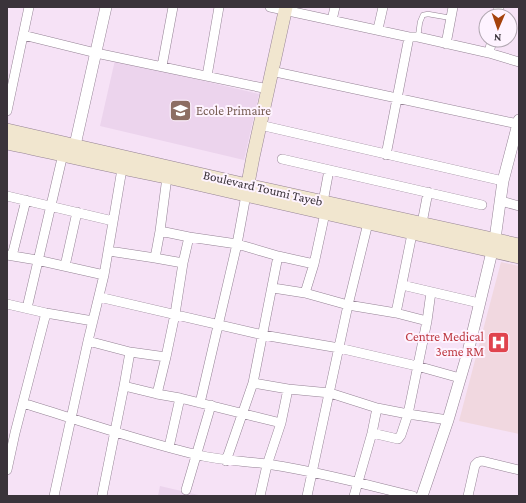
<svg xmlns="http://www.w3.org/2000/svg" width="526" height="503" font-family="'Crimson Pro',serif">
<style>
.built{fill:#ecd4ed}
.medical{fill:#f1d8e0}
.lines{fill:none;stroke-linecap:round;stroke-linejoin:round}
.service-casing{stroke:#958395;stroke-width:5.5}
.minor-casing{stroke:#958395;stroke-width:10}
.tertiary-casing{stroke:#958395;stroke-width:12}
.secondary-casing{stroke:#958395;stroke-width:14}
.service{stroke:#fff;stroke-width:4.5}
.minor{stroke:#fff;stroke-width:9}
.tertiary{stroke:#fff;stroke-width:11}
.secondary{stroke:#f1e6cf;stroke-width:13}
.labels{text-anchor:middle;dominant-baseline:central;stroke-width:4;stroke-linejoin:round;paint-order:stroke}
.education-label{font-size:13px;fill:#785e54;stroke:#fef3ff;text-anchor:start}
.street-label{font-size:13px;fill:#3a333a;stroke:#fef3ff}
.health-label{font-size:13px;fill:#be3a42;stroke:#fef3ff;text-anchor:end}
</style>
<rect width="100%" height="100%" fill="#f6e2f6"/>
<path class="built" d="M115 60 259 94 244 160 100 126Z
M160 486 203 496H158Z"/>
<path class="medical" d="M501 262 519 266V434L459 421Z"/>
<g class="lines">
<defs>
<path id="service" d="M418 37 420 22 423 15 428 14 451 18"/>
<path id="minor" d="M270 7 409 37H418L489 53 519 62
M497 16 499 7
M332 20 335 7
M378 29 383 7
M23 35 96 53 268 89
M446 44 453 7
M489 53 492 40
M162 66 173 7
M271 71 518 124
M207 76 219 7
M7 111 29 7
M260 125 503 181
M386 155 409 37
M282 159 482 205
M7 196 113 221
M501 201 519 206
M323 202 329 170
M422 223 428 192
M160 231 189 237
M109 251 155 258 183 263
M7 255 37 260 104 275
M12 256 26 200
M278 256 314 264 325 213
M155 258 160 231 167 177
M314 264 305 293 348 305 396 313 412 234
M65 266 77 212
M402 285 479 303
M273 288 305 293
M99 297 263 335 339 348 417 366 460 378
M7 304 46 313 93 321
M27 308 63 154
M427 321 431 292
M88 341 130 352 166 357 175 314 183 263 189 237 237 244 278 256 253 383 288 389 330 393 377 408 408 414 427 321 396 313
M130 352 124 386 157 394 166 357
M157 394 180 398 281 423
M23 403C81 421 139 441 198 455 223 461 248 461 273 465 320 472 367 485 413 496
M200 403 237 244 246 195
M372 433 398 439 401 435 408 414 448 420
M169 447 180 398
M226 461 253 383
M7 470 15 433 46 313
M186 490 211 405
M54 496 88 341 104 275 123 163
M102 496 124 386
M260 496 267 465 281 423 288 389
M307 496 348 305 368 223
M354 496 372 433 377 408
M468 496 475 465 478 462 482 461 519 470"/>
<path id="tertiary" d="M73 154 106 7
M422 496 448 420 468 352 495 239 503 181 519 120"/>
<path id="secondary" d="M7 130 247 185 519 245
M7 143C60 154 113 167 167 177L519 257
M246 194 253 157 286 7"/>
</defs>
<use href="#service" class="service-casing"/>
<use href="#minor" class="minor-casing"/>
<use href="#tertiary" class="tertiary-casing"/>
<use href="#secondary" class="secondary-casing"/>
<use href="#service" class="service"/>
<use href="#minor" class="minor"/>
<use href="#tertiary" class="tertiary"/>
<use href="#secondary" class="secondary"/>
</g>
<defs>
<symbol id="school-square" viewBox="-11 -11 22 22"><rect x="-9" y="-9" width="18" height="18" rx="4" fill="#8d6e63" stroke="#fef3ff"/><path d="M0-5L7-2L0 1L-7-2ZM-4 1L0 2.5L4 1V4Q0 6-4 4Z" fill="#fff"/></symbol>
<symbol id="hospital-square" viewBox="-11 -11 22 22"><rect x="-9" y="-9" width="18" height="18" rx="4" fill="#e0444e" stroke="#fef3ff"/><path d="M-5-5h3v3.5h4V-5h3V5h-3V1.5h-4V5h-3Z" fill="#fff"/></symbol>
</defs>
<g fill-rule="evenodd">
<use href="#school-square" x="168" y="98" width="25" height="25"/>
<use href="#hospital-square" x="486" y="330" width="25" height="25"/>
</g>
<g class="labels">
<g class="education-label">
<text x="196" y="110">Ecole Primaire</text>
</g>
<g class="street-label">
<text transform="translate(263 188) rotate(13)">Boulevard Toumi Tayeb</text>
</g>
<g class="health-label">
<text x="484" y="336">Centre Medical<tspan x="484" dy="15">3eme RM</tspan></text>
</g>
</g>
<rect width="526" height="503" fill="none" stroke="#3a333a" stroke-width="16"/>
<g transform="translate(498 28) rotate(182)"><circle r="19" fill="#fef3ff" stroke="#b0a6b0"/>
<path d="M0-3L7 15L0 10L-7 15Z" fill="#a5420c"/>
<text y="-6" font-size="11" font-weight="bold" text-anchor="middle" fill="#3a333a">N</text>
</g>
</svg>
